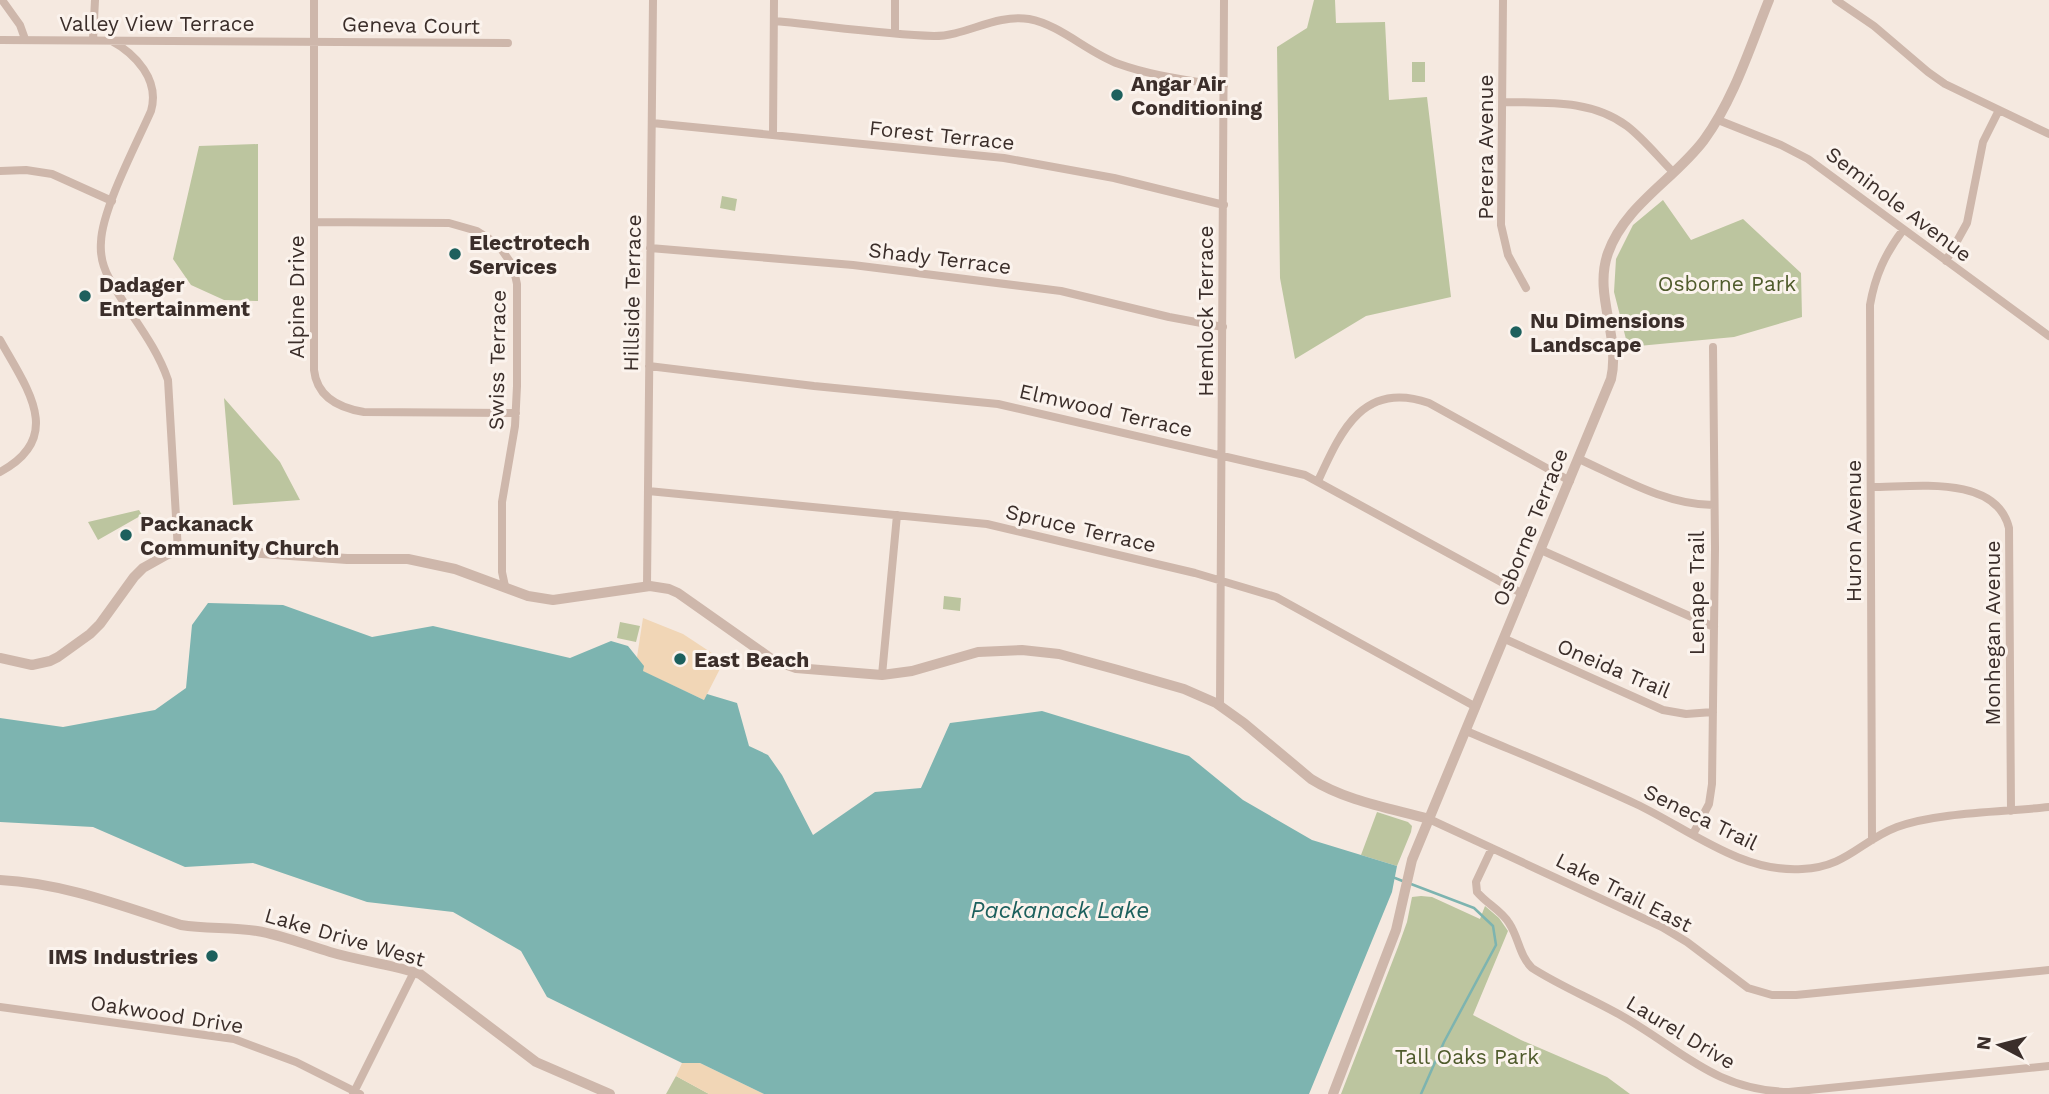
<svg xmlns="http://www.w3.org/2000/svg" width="2049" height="1094" font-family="'Work Sans',sans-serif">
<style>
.green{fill:#bcc59f}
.sand{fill:#f1d6b6}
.water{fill:#7db4b0}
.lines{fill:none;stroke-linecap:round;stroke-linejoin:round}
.stream{stroke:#7db4b0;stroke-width:2.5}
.minor{stroke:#ceb7ab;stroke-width:8}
.tertiary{stroke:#ceb7ab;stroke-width:10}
.poi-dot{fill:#1d605d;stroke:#fbf3ed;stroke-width:2.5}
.labels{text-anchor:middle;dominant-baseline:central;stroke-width:6;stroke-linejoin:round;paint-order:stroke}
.street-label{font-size:21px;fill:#3b2e2a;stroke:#fbf3ed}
.poi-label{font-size:21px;font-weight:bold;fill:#3b2e2a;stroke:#fbf3ed;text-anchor:start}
.park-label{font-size:21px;fill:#4f5b2c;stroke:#fbf3ed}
.water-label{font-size:23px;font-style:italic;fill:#1d605d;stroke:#fbf3ed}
</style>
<rect width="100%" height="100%" fill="#f5e9e0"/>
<path class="green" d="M1314 0H1335L1336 23 1385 22 1389 100 1427 97 1451 297 1366 316 1295 359 1280 278 1277 47 1307 28Z
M1412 62H1425V82H1412Z
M258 144V301L224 300 191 285 173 259 199 146Z
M722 196 737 199 735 211 720 208Z
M1663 200 1691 240 1743 219 1801 273 1802 317 1734 337 1628 347 1614 292 1616 259 1633 225Z
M224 398 280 462 300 500 233 505Z
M139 510 142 515 98 540 88 522Z
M944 596 961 598 960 611 943 609Z
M620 622 640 626 636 642 617 638Z
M1377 812 1408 822 1412 826 1411 832 1397 866 1361 855Z
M1421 896 1432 897 1480 919 1485 906 1499 918 1508 931 1473 1015 1521 1040 1607 1077 1630 1094H1341L1398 947 1407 922 1412 897Z
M676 1076 709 1094H666Z"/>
<path class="sand" d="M643 618 683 634 724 661 704 700 642 671 637 657Z
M682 1063H700L764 1094H709L676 1076Z"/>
<path class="water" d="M208 603 283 605 372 637 433 626 570 658 611 641 628 646 644 666 643 671 704 700 707 694 737 703 749 746 768 755 782 775 813 835 875 792 921 788 950 723 1042 711 1189 756 1243 800 1312 840 1397 866 1392 892 1309 1094H764L700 1063H682L547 997 521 951 453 912 367 902 253 863 185 867 93 827 0 822V718L63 727 155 710 186 688 192 625Z"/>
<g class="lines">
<path class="stream" d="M1395 878 1405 882
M1411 884 1474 908 1493 926 1496 945 1444 1042 1421 1094"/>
<path class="minor" d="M2 0 20 25 25 39
M314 0V370C317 397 339 408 364 412L516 413
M1503 0 1501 225 1508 255 1526 288
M1836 0 1874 26 1928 72 1945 84 2049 134
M775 21C828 26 881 34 934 36 966 36 995 14 1029 19 1061 25 1088 53 1119 64 1152 76 1189 80 1224 86
M895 32V0
M0 40 508 43
M93 40 95 0
M110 40C136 54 160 80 151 111 137 143 102 209 101 242 100 254 103 267 109 278 128 313 155 342 168 380L178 551
M1502 102C1545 103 1591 99 1627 126 1644 139 1658 157 1673 172
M1718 120 1781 145 1808 159 2049 336
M652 123 1004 158 1114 178 1224 205
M773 134 774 0
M0 171 26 170 52 174 112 201
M314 222 449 223 477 231 488 238 499 246 513 266 517 284V386L515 426 502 502V572L505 586
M650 248 853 265 1061 291 1169 317 1223 327
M1946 261 1967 223 1983 142 1999 110
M0 340C26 387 66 437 0 472
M649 366 814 386 998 404 1305 475 1523 594
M1579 459C1621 478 1666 505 1713 505
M1318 481C1341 431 1363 380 1429 403L1570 481
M1871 487C1914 487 1996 474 2009 528L2011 811
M648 491 987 524 1195 573 1276 597 1476 707
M1541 550 1714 627
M647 586 653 0
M1505 639 1663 710 1686 714 1713 712
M882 675 897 515
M1220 706 1224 0
M1466 731C1523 755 1581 778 1636 804 1689 829 1741 873 1802 869 1847 867 1860 841 1897 827 1938 812 2004 812 2049 807
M1429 819 1662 927 1687 942 1748 988 1772 995H1796L2049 970
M1693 834 1709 804 1712 784 1715 548 1713 347
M1872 840 1870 305C1875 276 1885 254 1903 230
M1492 848 1476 882 1477 892C1487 904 1501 910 1509 923 1519 938 1519 955 1532 968 1560 986 1592 999 1622 1016 1682 1050 1714 1090 1789 1092L2049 1066
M0 1007 234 1039 296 1062 360 1094
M353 1094 414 972"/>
<path class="tertiary" d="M0 658 32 665 50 661 58 657 90 634 100 624 134 577 143 568 168 554 190 548 347 559H408L455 569 528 596 553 600 650 586 669 589 678 593 773 660 796 668 882 675 912 671 978 652 1022 650 1059 654 1118 670 1184 689 1216 703 1244 723 1311 779C1346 801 1389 808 1429 819
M0 880C63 883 122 906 181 925 206 929 232 927 257 931 282 935 306 945 330 952 360 961 391 964 420 974L536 1062 610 1094
M1333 1094 1396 930 1412 860 1611 379C1621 336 1593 295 1608 253 1625 205 1675 179 1704 140 1734 99 1750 47 1769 0"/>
</g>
<g class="poi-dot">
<circle cx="1117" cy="95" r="7"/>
<circle cx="455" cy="254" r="7"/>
<circle cx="85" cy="296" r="7"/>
<circle cx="1516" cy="332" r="7"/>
<circle cx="126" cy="535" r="7"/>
<circle cx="680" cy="659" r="7"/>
<circle cx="212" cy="956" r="7"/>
</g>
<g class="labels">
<g class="street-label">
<text x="157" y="23">Valley View Terrace</text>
<text transform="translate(411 25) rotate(1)">Geneva Court</text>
<text transform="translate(942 135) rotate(6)">Forest Terrace</text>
<text transform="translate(1485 147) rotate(-90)">Perera Avenue</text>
<text transform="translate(1899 204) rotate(37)">Seminole Avenue</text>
<text transform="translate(940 258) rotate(7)">Shady Terrace</text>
<text transform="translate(632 293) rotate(-89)">Hillside Terrace</text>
<text transform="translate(296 297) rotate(-90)">Alpine Drive</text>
<text transform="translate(1205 311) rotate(-90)">Hemlock Terrace</text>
<text transform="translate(497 360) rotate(-89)">Swiss Terrace</text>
<text transform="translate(1106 410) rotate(13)">Elmwood Terrace</text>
<text transform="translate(1530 527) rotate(-68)">Osborne Terrace</text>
<text transform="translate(1081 528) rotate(13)">Spruce Terrace</text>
<text transform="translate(1853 531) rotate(-90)">Huron Avenue</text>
<text transform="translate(1696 593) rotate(-90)">Lenape Trail</text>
<text transform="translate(1992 633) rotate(-90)">Monhegan Avenue</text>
<text transform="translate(1614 668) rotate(23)">Oneida Trail</text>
<text transform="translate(1701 817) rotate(26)">Seneca Trail</text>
<text transform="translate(1624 892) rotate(27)">Lake Trail East</text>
<text transform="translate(345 937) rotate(16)">Lake Drive West</text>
<text transform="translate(167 1014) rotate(9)">Oakwood Drive</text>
<text transform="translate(1681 1032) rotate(31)">Laurel Drive</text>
</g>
<g class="poi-label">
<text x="1131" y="83">Angar Air<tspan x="1131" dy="24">Conditioning</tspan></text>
<text x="469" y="242">Electrotech<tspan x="469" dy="24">Services</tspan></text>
<text x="99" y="284">Dadager<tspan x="99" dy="24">Entertainment</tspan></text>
<text x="1530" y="320">Nu Dimensions<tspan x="1530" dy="24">Landscape</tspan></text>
<text x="140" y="523">Packanack<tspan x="140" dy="24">Community Church</tspan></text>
<text x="694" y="659">East Beach</text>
<text x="198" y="956" text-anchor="end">IMS Industries</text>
</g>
<g class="park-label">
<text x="1727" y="283">Osborne Park</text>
<text x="1467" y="1056">Tall Oaks Park</text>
</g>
<g class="water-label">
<text x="1060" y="910">Packanack Lake</text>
</g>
</g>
<g transform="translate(2000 1045) rotate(277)" stroke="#fbf3ed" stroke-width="5" paint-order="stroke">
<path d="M0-5L12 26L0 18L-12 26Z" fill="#3b2e2a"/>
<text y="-10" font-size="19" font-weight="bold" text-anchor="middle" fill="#3b2e2a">N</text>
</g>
</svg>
